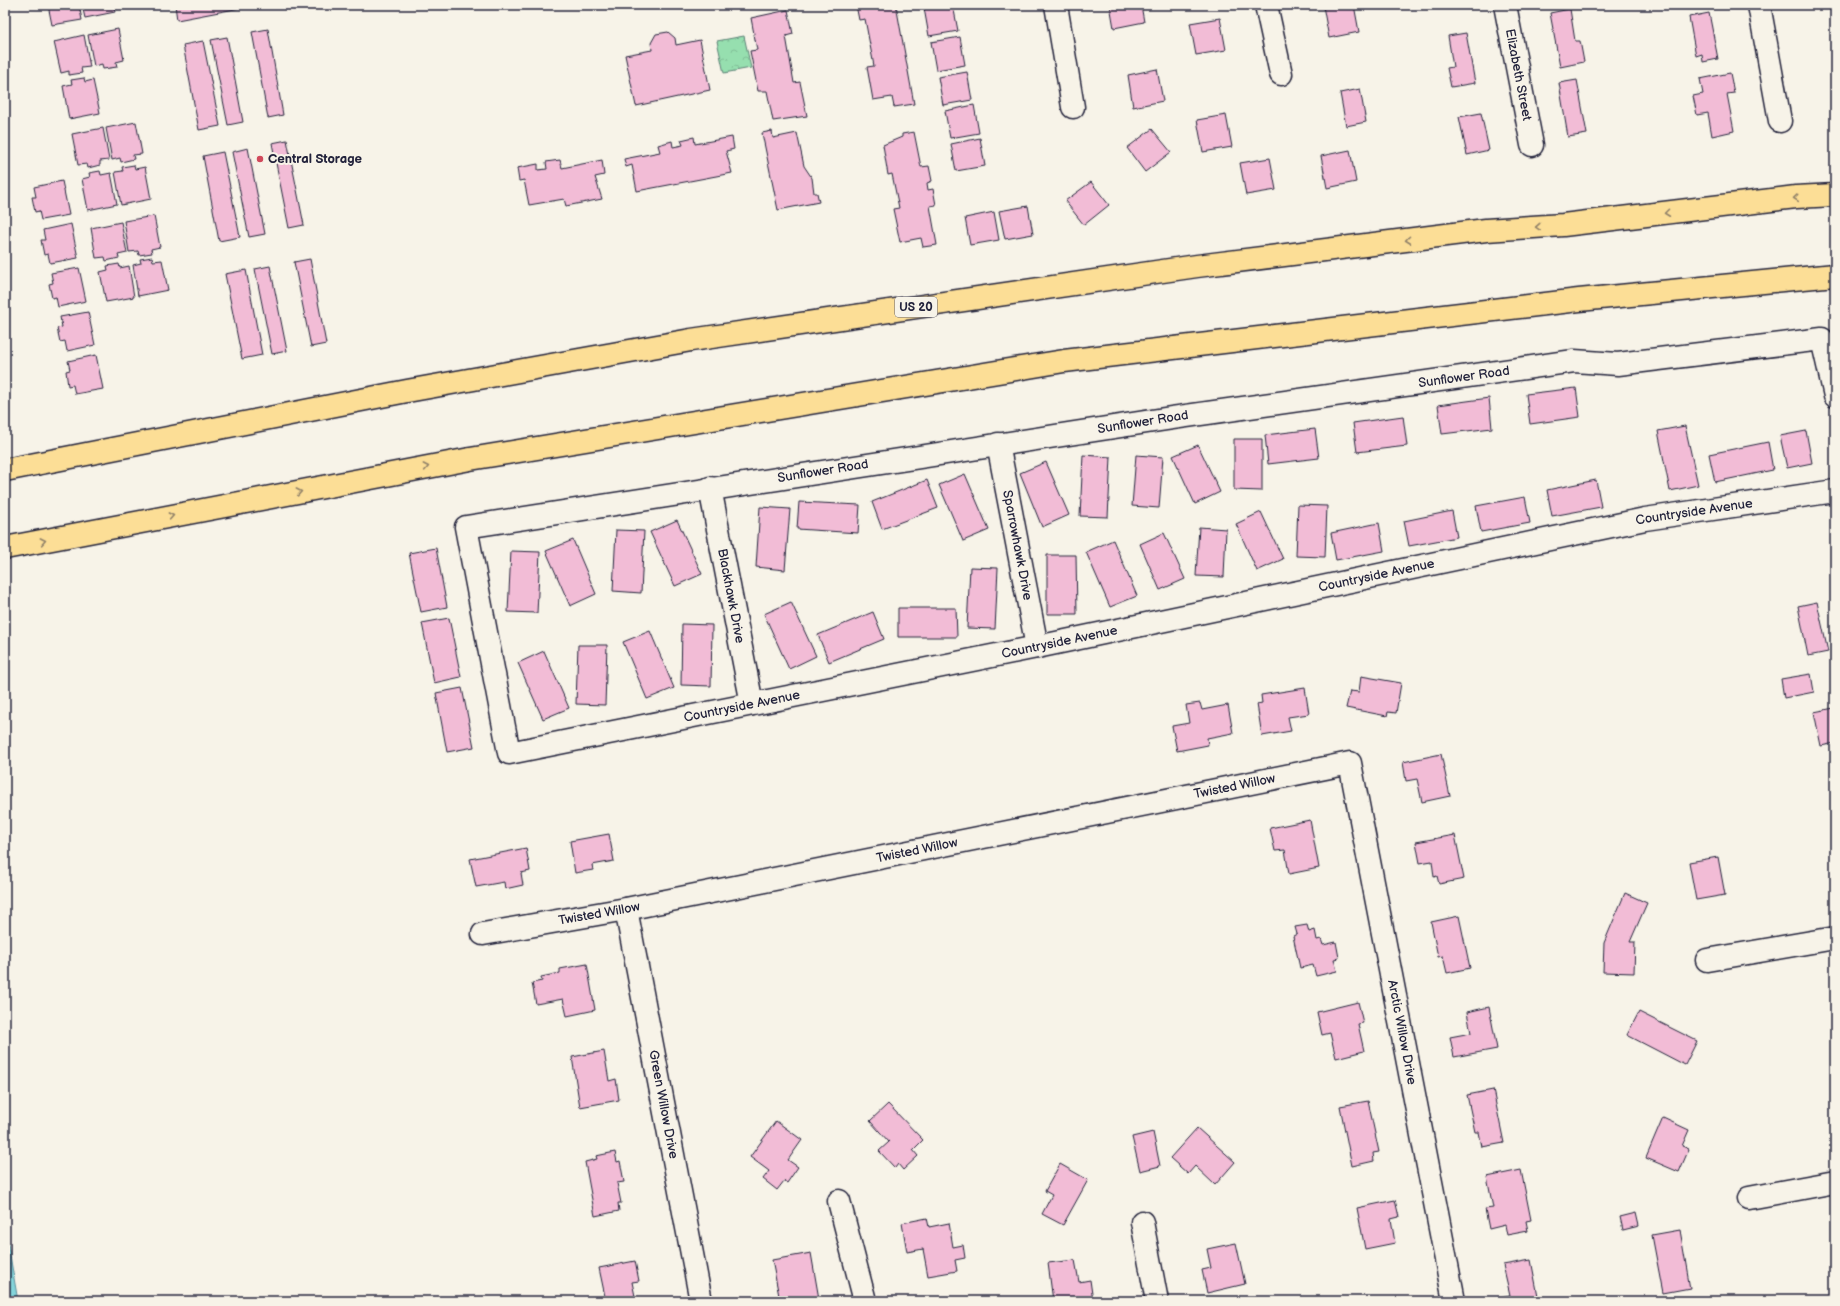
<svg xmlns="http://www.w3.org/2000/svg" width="1840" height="1306" font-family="'Balsamiq Sans',sans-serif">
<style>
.park{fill:url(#park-crowns);stroke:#5c8075}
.water{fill:url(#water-ripples);stroke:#5c8d9a}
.building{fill:#f2bcd6;stroke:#22223b}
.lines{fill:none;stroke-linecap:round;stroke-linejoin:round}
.minor-casing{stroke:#22223b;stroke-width:25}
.highway-casing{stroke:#22223b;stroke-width:25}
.minor{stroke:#f7f3e8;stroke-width:22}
.highway{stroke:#fcde96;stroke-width:22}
.oneway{stroke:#8f8068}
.poi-dot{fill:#d1495b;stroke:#f7f3e8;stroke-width:1.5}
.labels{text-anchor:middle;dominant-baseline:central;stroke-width:4;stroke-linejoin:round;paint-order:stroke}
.shield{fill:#f7f3e8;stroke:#62616f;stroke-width:1}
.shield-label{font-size:12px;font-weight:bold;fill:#22223b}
.street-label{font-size:13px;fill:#22223b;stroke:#f7f3e8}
.poi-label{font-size:13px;font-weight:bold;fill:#22223b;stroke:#f7f3e8;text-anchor:start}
</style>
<defs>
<pattern id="park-crowns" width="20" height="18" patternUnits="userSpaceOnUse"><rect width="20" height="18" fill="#96dfaf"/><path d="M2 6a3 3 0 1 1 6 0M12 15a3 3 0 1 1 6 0" fill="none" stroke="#81bf97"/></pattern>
<pattern id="water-ripples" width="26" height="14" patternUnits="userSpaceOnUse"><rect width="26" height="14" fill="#83d4da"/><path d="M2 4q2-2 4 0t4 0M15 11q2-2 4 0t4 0" fill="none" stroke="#71b6bc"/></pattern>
</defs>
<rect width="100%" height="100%" fill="#f7f3e8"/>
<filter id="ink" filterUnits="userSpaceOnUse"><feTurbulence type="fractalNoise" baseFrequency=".025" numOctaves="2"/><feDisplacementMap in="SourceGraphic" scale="8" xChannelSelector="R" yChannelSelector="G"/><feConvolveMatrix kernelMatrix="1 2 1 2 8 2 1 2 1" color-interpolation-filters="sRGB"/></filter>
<g filter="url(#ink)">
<path class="park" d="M744 36 751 68 724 73 717 41Z"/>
<path class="water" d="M5 1227 18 1301H5Z"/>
<path class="building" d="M48 5H79L82 20 52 25Z
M82 5H113L115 12 85 18Z
M175 5H256L177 20Z
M856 5H896L914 104 894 107 892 97 873 100 867 67 874 66 865 19 859 20Z
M942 5H953L958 31 929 36 924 8Z
M1110 5H1141L1144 22 1114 28Z
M1328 5H1354L1359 32 1329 38 1323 6Z
M1442 5H1455L1443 7Z
M1570 9 1575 41H1580L1584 62 1560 67 1550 13Z
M788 10 793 34 786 36 794 83 800 82 807 116 773 121 767 91H758L750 51 757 50 751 18Z
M1709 13 1718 59 1703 62 1702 54 1696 56 1689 17Z
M1220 18 1226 50 1196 55 1190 23Z
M118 29 124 60 116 62 117 67 103 69 102 64 94 66 88 35Z
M268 29 283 115 268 118 252 32Z
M668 32 675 38 676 45 700 40 710 90 636 106 625 55 652 50 651 43 656 34Z
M1466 33 1475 83 1451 87 1447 68 1453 67 1448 36Z
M84 35 90 67 81 68 82 73 69 75V71L61 73 54 42Z
M227 37 243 122 228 125 211 40Z
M960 37 965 65 936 70 931 42Z
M203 41 220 126 199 130 183 45Z
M1157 69 1163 101 1133 107 1128 75Z
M967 72 972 100 943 105 938 77Z
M1730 73 1734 93 1727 94 1734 131 1712 136 1708 113 1697 115 1693 96 1703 94 1700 79Z
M84 78 85 82 93 80 100 113 69 119 63 86 72 84 71 80Z
M1577 80 1587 134 1568 137 1559 83Z
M1360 89 1366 122 1346 126 1340 93Z
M974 105 979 133 950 138 945 111Z
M1481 113 1489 150 1467 155 1459 117Z
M1226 115 1232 147 1203 152 1197 120Z
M136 122 142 154 133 155 134 159 121 162 120 158 112 160 106 128Z
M103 128 109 160 100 161V165L88 168 87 164 78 165 72 134Z
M1152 129 1171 152 1145 172 1127 148Z
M772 131 773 138 797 133 804 166 812 178 814 193H817L819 202 778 210 762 133Z
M914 132 921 167 929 166 932 181 927 183 928 190 933 189 936 205 930 206 937 245 923 247 921 238 900 242 893 209 899 208 892 174 888 175 883 145 902 137V134Z
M694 137 695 144 732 137 734 149 726 151 732 173 637 191 632 165 626 167 624 159 660 152 658 145 672 141 673 147 683 145 681 140Z
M980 138 985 166 956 171 951 144Z
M287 140 304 225 289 228 272 143Z
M248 148 265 234 249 237 232 152Z
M1350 150 1356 182 1327 188 1321 156Z
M223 152 240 237 219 241 203 156Z
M1270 158 1276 190 1246 195 1240 163Z
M560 160 562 168 602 160 604 175 595 177 602 199 566 206 564 199 529 205 524 180 519 181 517 168 538 164V170L547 169 546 162Z
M134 165 135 169 145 167 151 199 121 205 115 172 123 171 122 167Z
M100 171 101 175 111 173 117 204 88 210 82 179 90 177 89 173Z
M62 181 69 215 41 220 39 211 35 212 32 197H36L34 187Z
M1091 182 1109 205 1084 225 1065 201Z
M1028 206 1033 234 1005 239 999 211Z
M994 212 999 240 970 245 965 218Z
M154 216 160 247 151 249 152 253 139 255 138 251 129 252 124 221Z
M121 222 127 253 118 255 119 258 106 261 105 257 96 258 91 228Z
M71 224 78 258 50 263 48 254 44 255 41 240H45L43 230Z
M152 257 153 261 162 260 168 290 138 296 133 265 141 263 140 259Z
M310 259 326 344 311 347 294 262Z
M119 264 120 268 129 266 134 297 106 302 100 272 108 270 107 266Z
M270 266 287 351 272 354 255 269Z
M79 268 86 301 58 307 56 297 52 298 49 284 53 283 51 273Z
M246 270 262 355 242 359 225 274Z
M88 312 95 345 67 351 65 341 60 342 57 328 62 327 60 317Z
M96 355 103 389 75 394 73 385 68 386 66 371 70 370 68 361Z
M1576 388 1580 417 1530 424 1526 394Z
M1489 398 1492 428 1442 434 1438 405Z
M1403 416 1407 446 1357 452 1353 423Z
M1685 426 1698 485 1670 491 1658 431Z
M1315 429 1319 458 1268 464 1265 435Z
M1806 431 1812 463 1787 468 1780 436Z
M1234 439H1262V491L1234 490Z
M1768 442 1773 470 1715 482 1709 454Z
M1198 445 1220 492 1195 504 1173 456Z
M1083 455 1111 457 1108 517 1080 516Z
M1136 455 1163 457 1159 508 1132 506Z
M1046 462 1069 515 1042 527 1020 473Z
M965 474 989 530 963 541 939 485Z
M927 480 938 508 882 529 872 502Z
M1596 480 1601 507 1552 516 1547 490Z
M1525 497 1530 523 1481 532 1476 506Z
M799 502 860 505 858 533 797 529Z
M1298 505 1327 506 1325 557 1296 556Z
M760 507 790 509 785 570 756 567Z
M1452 511 1457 537 1409 546 1404 521Z
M1261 512 1283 559 1257 571 1236 524Z
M677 520 702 574 675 586 650 532Z
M1379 523 1384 551 1336 560 1331 533Z
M1199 527 1226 529 1224 577 1196 576Z
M616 530 644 531 641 593 613 591Z
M1164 533 1185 579 1160 590 1140 544Z
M573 540 596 594 570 606 546 551Z
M1113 540 1137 596 1110 607 1086 552Z
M436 548 447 607 421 612 409 553Z
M511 551 540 552 537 613 508 612Z
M1047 555H1076L1077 614H1047Z
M970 567 998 568 995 629 967 628Z
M791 602 816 656 789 669 764 614Z
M1817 602 1828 652 1808 656 1798 606Z
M898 608H956L957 637H898Z
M873 612 884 639 829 662 818 635Z
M449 618 461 677 434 683 422 623Z
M682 624 712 625 711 686 681 685Z
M650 631 674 688 647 699 623 642Z
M578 645H607L605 705 576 704Z
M544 651 569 708 543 719 518 663Z
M1811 674 1814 692 1784 698 1781 679Z
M1361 676 1401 683 1396 713 1388 712 1387 716 1346 708 1350 691 1359 692Z
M462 688 474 747 447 752 436 693Z
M1305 688 1309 714 1288 717 1291 731 1262 736 1257 704 1262 703 1261 695Z
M1200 703 1202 710 1228 705 1233 733 1207 738 1208 745 1177 751 1172 726 1189 723 1186 705Z
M1834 708 1835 743 1821 746 1814 712Z
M1441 754 1450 796 1422 802 1417 779 1406 781 1403 762Z
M1310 820 1319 868 1289 874 1285 850 1275 851 1270 828Z
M609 834 614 861 592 865 593 870 575 873 570 841Z
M1455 835 1464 879 1439 884 1437 876 1434 877 1432 861 1420 863 1416 842Z
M526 848 530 871 521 873 523 885 505 889 504 882 476 887 470 859Z
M1718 857 1725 895 1696 900 1689 862Z
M1625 893 1647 903 1630 942H1635L1634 973 1603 972 1604 943Z
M1459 916 1470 968 1447 973 1443 956 1438 957 1431 922Z
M1307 925 1309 932 1315 930 1317 940 1321 939 1323 945 1336 942 1339 958 1334 959 1337 971 1316 976 1313 965 1300 968 1293 936 1297 934 1295 927Z
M587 964 595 1010 567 1016 563 999 536 1004 532 983 542 981 541 977 560 973V969Z
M1358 1002 1363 1023 1358 1024 1364 1051 1336 1058 1330 1033 1322 1035 1317 1012Z
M1489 1007 1497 1049 1454 1057 1450 1037 1471 1033 1467 1012Z
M1639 1012 1697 1041 1685 1065 1627 1035Z
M604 1051 609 1081 616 1079 619 1100 580 1107 572 1057Z
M1493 1090 1504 1143 1482 1147 1479 1132H1475L1467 1095Z
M1368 1101 1379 1152 1373 1153 1374 1161 1352 1166 1340 1106Z
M888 1104 923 1140 913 1150 918 1156 903 1170 898 1164 895 1168 879 1151 889 1142 870 1121Z
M1663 1118 1689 1130 1682 1146 1689 1149 1679 1172 1646 1158Z
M776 1121 802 1140 788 1160 798 1167 787 1183 784 1181 777 1190 763 1179 769 1171 750 1157Z
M1197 1128 1235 1162 1215 1185 1195 1166 1188 1174 1170 1158Z
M1153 1132 1160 1166 1140 1171 1132 1137Z
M615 1152 617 1162 620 1161 624 1182 617 1183 621 1203H618L619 1211 595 1216 585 1162 597 1159 596 1156Z
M1060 1164 1088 1180 1063 1225 1042 1214 1052 1195 1045 1191Z
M1521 1170 1531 1220 1526 1221 1528 1231 1507 1235 1505 1225 1489 1229 1485 1209 1493 1208 1487 1177Z
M1395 1200 1399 1217 1391 1219 1395 1243 1365 1249 1357 1208Z
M1636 1213 1639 1226 1623 1230 1620 1217Z
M927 1218 929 1227 949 1223 953 1247 963 1245 965 1258 955 1260 957 1271 928 1276 923 1249 907 1252 902 1223Z
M1680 1230 1690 1288 1663 1293 1652 1235Z
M1236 1243 1245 1284 1207 1293 1202 1270 1211 1268 1207 1249Z
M811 1253 819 1299 780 1301 772 1260Z
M1075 1260 1079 1282 1090 1280 1093 1301H1053L1048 1263Z
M1531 1260 1539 1301H1501L1500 1297 1510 1295 1503 1265Z
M635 1261 639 1281 632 1282 636 1301H606L599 1268Z"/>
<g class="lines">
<defs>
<g id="minor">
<path d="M1056 5 1073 107"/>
<path d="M1266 5 1281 74"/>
<path id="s1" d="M1505 5 1532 145"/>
<path d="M1759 5 1780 121"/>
<path id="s2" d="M1835 396 1822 339 1618 364 1574 361 1172 418 466 527 509 753 1037 647 1645 519 1835 491"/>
<path id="s3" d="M998 444 1037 647"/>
<path id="s4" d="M710 488 752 704"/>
<path id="s5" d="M626 909 701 1301"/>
<path id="s6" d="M483 934 626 909 1350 763 1454 1301"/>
<path d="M1707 960 1835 938"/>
<path d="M1749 1198 1835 1182"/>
<path d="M839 1201 865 1301"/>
<path d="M1142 1222 1157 1301"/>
</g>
<path id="highway" d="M5 470 407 391 691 340 1197 266 1486 230 1563 225 1796 197 1835 195
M5 548 470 459 1064 361 1579 300 1835 275"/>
</defs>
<use href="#minor" class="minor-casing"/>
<use href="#highway" class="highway-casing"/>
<use href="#minor" class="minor"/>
<use href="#highway" class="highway"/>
</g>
<defs><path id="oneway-chevron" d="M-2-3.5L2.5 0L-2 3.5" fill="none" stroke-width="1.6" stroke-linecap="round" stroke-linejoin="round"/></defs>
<g class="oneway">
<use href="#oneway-chevron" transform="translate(1796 198) rotate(175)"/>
<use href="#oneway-chevron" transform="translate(1667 213) rotate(173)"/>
<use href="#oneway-chevron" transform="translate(1538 227) rotate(176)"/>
<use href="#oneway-chevron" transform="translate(1408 240) rotate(173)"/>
<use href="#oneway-chevron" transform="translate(426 467) rotate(-11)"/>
<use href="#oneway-chevron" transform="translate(299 492) rotate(-11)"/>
<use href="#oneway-chevron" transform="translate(171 516) rotate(-11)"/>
<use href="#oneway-chevron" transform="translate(43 541) rotate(-11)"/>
</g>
</g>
<circle class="poi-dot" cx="260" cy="159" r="4"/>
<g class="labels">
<rect class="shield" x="895" y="297" width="42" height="20" rx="3"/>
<g class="shield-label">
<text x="916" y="307">US 20</text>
</g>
<g class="street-label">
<text stroke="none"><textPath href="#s1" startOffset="71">Elizabeth Street</textPath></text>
<text transform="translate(1464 377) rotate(-8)">Sunflower Road</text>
<text transform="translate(1143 422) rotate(-9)">Sunflower Road</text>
<text transform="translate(823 471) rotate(-9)">Sunflower Road</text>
<text stroke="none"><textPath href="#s2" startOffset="2868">Countryside Avenue</textPath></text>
<text stroke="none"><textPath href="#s3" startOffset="103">Sparrowhawk Drive</textPath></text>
<text stroke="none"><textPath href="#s2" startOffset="2544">Countryside Avenue</textPath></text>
<text stroke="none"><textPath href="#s4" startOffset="110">Blackhawk Drive</textPath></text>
<text stroke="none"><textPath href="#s2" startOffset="2220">Countryside Avenue</textPath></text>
<text stroke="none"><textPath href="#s2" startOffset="1896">Countryside Avenue</textPath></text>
<text stroke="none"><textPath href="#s6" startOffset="766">Twisted Willow</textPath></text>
<text stroke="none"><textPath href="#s6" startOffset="442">Twisted Willow</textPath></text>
<text stroke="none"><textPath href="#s6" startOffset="118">Twisted Willow</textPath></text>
<text stroke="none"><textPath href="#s6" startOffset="1158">Arctic Willow Drive</textPath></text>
<text stroke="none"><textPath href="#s5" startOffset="199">Green Willow Drive</textPath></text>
</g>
<g class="poi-label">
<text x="268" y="159">Central Storage</text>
</g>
</g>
<rect width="1840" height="1306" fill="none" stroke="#f7f3e8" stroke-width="20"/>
<rect x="10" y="10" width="1820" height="1286" fill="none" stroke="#22223b" stroke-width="1.5" filter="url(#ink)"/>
</svg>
